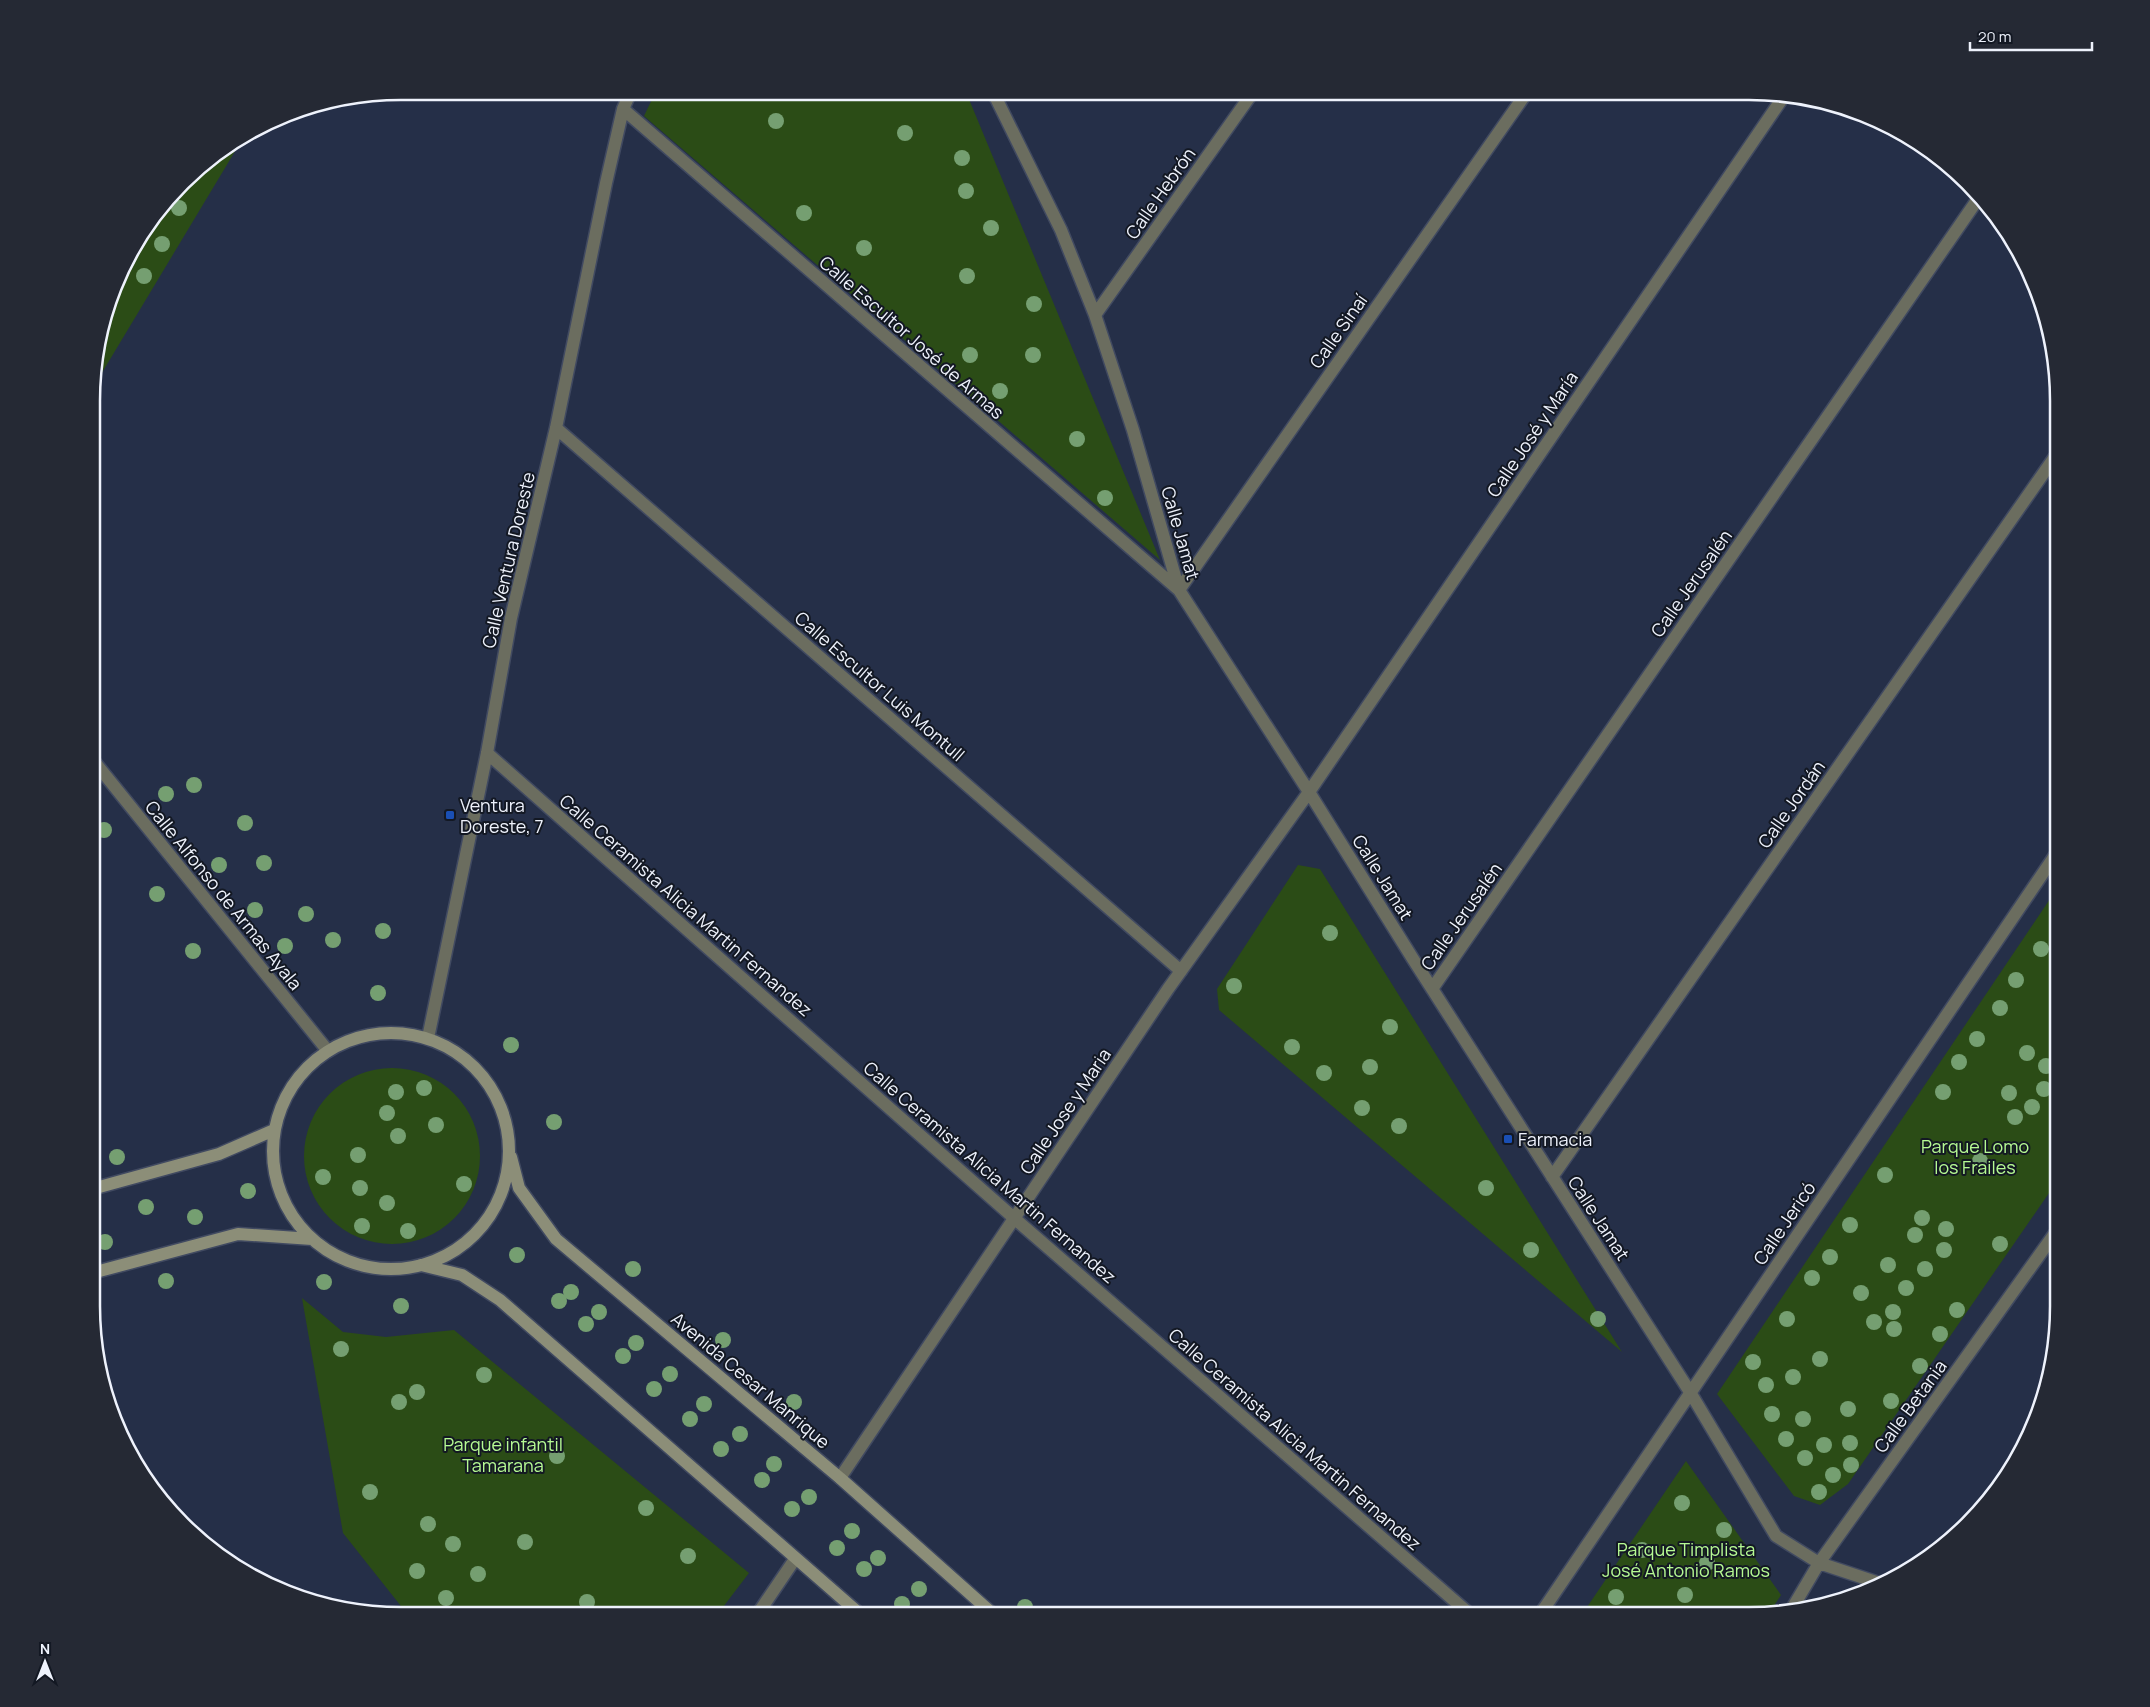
<svg xmlns="http://www.w3.org/2000/svg" width="2150" height="1707" font-family="Manrope,sans-serif">
<style>
.green{fill:#2b4c16}
.lines{fill:none;stroke-linecap:round;stroke-linejoin:round}
.street-casing{stroke:#414a61;stroke-width:15}
.secondary-casing{stroke:#414a61;stroke-width:15}
.street{stroke:#6b6d5f;stroke-width:12}
.secondary{stroke:#8c8e78;stroke-width:12}
.tree{fill:#759f71}
.transit-dot{fill:#1a4fb4;stroke:#131823;stroke-width:2}
.labels{text-anchor:middle;dominant-baseline:central;stroke-width:4;stroke-linejoin:round;paint-order:stroke}
.street-label{font-size:18px;fill:#eef2fc;stroke:#131823}
.poi-label{font-size:18px;fill:#eef2fc;stroke:#131823;text-anchor:start}
.park-label{font-size:18px;fill:#b6fa93;stroke:#131823}
.rim{fill:none;stroke:#eef2fc;stroke-width:2.5}
</style>
<rect width="100%" height="100%" fill="#252f48"/>
<path class="green" d="M656 91 966 92 1160 560 644 116Z
M240 143 94 386V361L133 247 197 168Z
M1298 865 1320 869 1622 1352 1219 1010 1217 989Z
M2058 887V1180L1848 1484 1820 1505 1794 1496 1717 1394Z
M304 1156a88 88 0 1 1 176 0a88 88 0 1 1-176 0Z
M302 1298 343 1332 386 1337 454 1330 749 1573 717 1615H408L343 1533Z
M1686 1461 1781 1595 1770 1612 1749 1616H1581Z"/>
<g class="lines">
<defs>
<path id="street" d="M993 92 1061 230 1095 315 1133 430 1179 590 1309 792 1413 959 1690 1392 1776 1536 1819 1563 1882 1584
M623 109 1179 590 1527 92
M1095 315 1253 92
M556 428 1181 971
M487 753 1014 1218 1472 1616
M93 760 328 1051
M1432 989 1980 196
M428 1038 487 753 511 618 556 428 606 183 623 109 631 91
M1552 1177 2059 451
M840 1478 1168 989 1309 792 1784 96
M1793 1607 1819 1563 2058 1229
M757 1615 795 1559
M1539 1616 2058 851"/>
<path id="secondary" d="M273 1151a118 118 0 1 1 236 0a118 118 0 1 1-236 0Z
M511 1157 519 1188 556 1239 840 1478 994 1615
M92 1189 219 1154 274 1130
M421 1265 462 1275 500 1300 861 1615
M92 1273 238 1234 312 1239"/>
</defs>
<use href="#street" class="street-casing"/>
<use href="#secondary" class="secondary-casing"/>
<use href="#street" class="street"/>
<use href="#secondary" class="secondary"/>
</g>
<g class="tree">
<circle cx="776" cy="121" r="8"/>
<circle cx="905" cy="133" r="8"/>
<circle cx="962" cy="158" r="8"/>
<circle cx="966" cy="191" r="8"/>
<circle cx="179" cy="208" r="8"/>
<circle cx="804" cy="213" r="8"/>
<circle cx="991" cy="228" r="8"/>
<circle cx="162" cy="244" r="8"/>
<circle cx="864" cy="248" r="8"/>
<circle cx="144" cy="276" r="8"/>
<circle cx="967" cy="276" r="8"/>
<circle cx="1034" cy="304" r="8"/>
<circle cx="970" cy="355" r="8"/>
<circle cx="1033" cy="355" r="8"/>
<circle cx="1000" cy="391" r="8"/>
<circle cx="1077" cy="439" r="8"/>
<circle cx="1105" cy="498" r="8"/>
<circle cx="194" cy="785" r="8"/>
<circle cx="166" cy="794" r="8"/>
<circle cx="245" cy="823" r="8"/>
<circle cx="104" cy="830" r="8"/>
<circle cx="264" cy="863" r="8"/>
<circle cx="219" cy="865" r="8"/>
<circle cx="157" cy="894" r="8"/>
<circle cx="255" cy="910" r="8"/>
<circle cx="306" cy="914" r="8"/>
<circle cx="383" cy="931" r="8"/>
<circle cx="1330" cy="933" r="8"/>
<circle cx="333" cy="940" r="8"/>
<circle cx="285" cy="946" r="8"/>
<circle cx="2041" cy="949" r="8"/>
<circle cx="193" cy="951" r="8"/>
<circle cx="2016" cy="980" r="8"/>
<circle cx="1234" cy="986" r="8"/>
<circle cx="378" cy="993" r="8"/>
<circle cx="2000" cy="1008" r="8"/>
<circle cx="1390" cy="1027" r="8"/>
<circle cx="1977" cy="1039" r="8"/>
<circle cx="511" cy="1045" r="8"/>
<circle cx="1292" cy="1047" r="8"/>
<circle cx="2027" cy="1053" r="8"/>
<circle cx="1959" cy="1062" r="8"/>
<circle cx="2046" cy="1066" r="8"/>
<circle cx="1370" cy="1067" r="8"/>
<circle cx="1324" cy="1073" r="8"/>
<circle cx="424" cy="1088" r="8"/>
<circle cx="2044" cy="1089" r="8"/>
<circle cx="396" cy="1092" r="8"/>
<circle cx="1943" cy="1092" r="8"/>
<circle cx="2009" cy="1093" r="8"/>
<circle cx="2032" cy="1107" r="8"/>
<circle cx="1362" cy="1108" r="8"/>
<circle cx="387" cy="1113" r="8"/>
<circle cx="2015" cy="1117" r="8"/>
<circle cx="554" cy="1122" r="8"/>
<circle cx="436" cy="1125" r="8"/>
<circle cx="1399" cy="1126" r="8"/>
<circle cx="398" cy="1136" r="8"/>
<circle cx="358" cy="1155" r="8"/>
<circle cx="117" cy="1157" r="8"/>
<circle cx="1980" cy="1161" r="8"/>
<circle cx="1885" cy="1175" r="8"/>
<circle cx="323" cy="1177" r="8"/>
<circle cx="464" cy="1184" r="8"/>
<circle cx="360" cy="1188" r="8"/>
<circle cx="1486" cy="1188" r="8"/>
<circle cx="248" cy="1191" r="8"/>
<circle cx="387" cy="1203" r="8"/>
<circle cx="146" cy="1207" r="8"/>
<circle cx="195" cy="1217" r="8"/>
<circle cx="1922" cy="1218" r="8"/>
<circle cx="1850" cy="1225" r="8"/>
<circle cx="362" cy="1226" r="8"/>
<circle cx="1946" cy="1229" r="8"/>
<circle cx="408" cy="1231" r="8"/>
<circle cx="1915" cy="1235" r="8"/>
<circle cx="105" cy="1242" r="8"/>
<circle cx="2000" cy="1244" r="8"/>
<circle cx="1531" cy="1250" r="8"/>
<circle cx="1944" cy="1250" r="8"/>
<circle cx="517" cy="1255" r="8"/>
<circle cx="1830" cy="1257" r="8"/>
<circle cx="1888" cy="1265" r="8"/>
<circle cx="633" cy="1269" r="8"/>
<circle cx="1925" cy="1269" r="8"/>
<circle cx="1812" cy="1278" r="8"/>
<circle cx="166" cy="1281" r="8"/>
<circle cx="324" cy="1282" r="8"/>
<circle cx="1906" cy="1288" r="8"/>
<circle cx="571" cy="1292" r="8"/>
<circle cx="1861" cy="1293" r="8"/>
<circle cx="559" cy="1301" r="8"/>
<circle cx="401" cy="1306" r="8"/>
<circle cx="1957" cy="1310" r="8"/>
<circle cx="599" cy="1312" r="8"/>
<circle cx="1893" cy="1312" r="8"/>
<circle cx="1598" cy="1319" r="8"/>
<circle cx="1787" cy="1319" r="8"/>
<circle cx="1874" cy="1322" r="8"/>
<circle cx="586" cy="1324" r="8"/>
<circle cx="1894" cy="1329" r="8"/>
<circle cx="1940" cy="1334" r="8"/>
<circle cx="723" cy="1340" r="8"/>
<circle cx="636" cy="1343" r="8"/>
<circle cx="341" cy="1349" r="8"/>
<circle cx="623" cy="1356" r="8"/>
<circle cx="1820" cy="1359" r="8"/>
<circle cx="1753" cy="1362" r="8"/>
<circle cx="1920" cy="1366" r="8"/>
<circle cx="670" cy="1374" r="8"/>
<circle cx="484" cy="1375" r="8"/>
<circle cx="1793" cy="1377" r="8"/>
<circle cx="1766" cy="1385" r="8"/>
<circle cx="654" cy="1389" r="8"/>
<circle cx="417" cy="1392" r="8"/>
<circle cx="1891" cy="1401" r="8"/>
<circle cx="399" cy="1402" r="8"/>
<circle cx="794" cy="1402" r="8"/>
<circle cx="704" cy="1404" r="8"/>
<circle cx="1848" cy="1409" r="8"/>
<circle cx="1772" cy="1414" r="8"/>
<circle cx="690" cy="1419" r="8"/>
<circle cx="1803" cy="1419" r="8"/>
<circle cx="740" cy="1434" r="8"/>
<circle cx="1786" cy="1439" r="8"/>
<circle cx="1850" cy="1443" r="8"/>
<circle cx="1824" cy="1445" r="8"/>
<circle cx="721" cy="1449" r="8"/>
<circle cx="557" cy="1456" r="8"/>
<circle cx="1805" cy="1458" r="8"/>
<circle cx="774" cy="1464" r="8"/>
<circle cx="1851" cy="1465" r="8"/>
<circle cx="1833" cy="1475" r="8"/>
<circle cx="762" cy="1480" r="8"/>
<circle cx="370" cy="1492" r="8"/>
<circle cx="1819" cy="1492" r="8"/>
<circle cx="809" cy="1497" r="8"/>
<circle cx="1682" cy="1503" r="8"/>
<circle cx="646" cy="1508" r="8"/>
<circle cx="792" cy="1509" r="8"/>
<circle cx="428" cy="1524" r="8"/>
<circle cx="1724" cy="1530" r="8"/>
<circle cx="852" cy="1531" r="8"/>
<circle cx="525" cy="1542" r="8"/>
<circle cx="453" cy="1544" r="8"/>
<circle cx="837" cy="1548" r="8"/>
<circle cx="1642" cy="1550" r="8"/>
<circle cx="688" cy="1556" r="8"/>
<circle cx="878" cy="1558" r="8"/>
<circle cx="1707" cy="1563" r="8"/>
<circle cx="864" cy="1569" r="8"/>
<circle cx="417" cy="1571" r="8"/>
<circle cx="478" cy="1574" r="8"/>
<circle cx="919" cy="1589" r="8"/>
<circle cx="1685" cy="1595" r="8"/>
<circle cx="1616" cy="1597" r="8"/>
<circle cx="446" cy="1598" r="8"/>
<circle cx="587" cy="1602" r="8"/>
<circle cx="902" cy="1604" r="8"/>
<circle cx="1025" cy="1607" r="8"/>
</g>
<g class="transit-dot">
<rect x="445" y="810" width="10" height="10" rx="2.5"/>
<rect x="1503" y="1134" width="10" height="10" rx="2.5"/>
</g>
<g class="labels">
<g class="street-label">
<text transform="translate(1160 193) rotate(-55)">Calle Hebrón</text>
<text transform="translate(1338 331) rotate(-55)">Calle Sinaí</text>
<text transform="translate(912 337) rotate(41)">Calle Escultor José de Armas</text>
<text transform="translate(1532 434) rotate(-56)">Calle José y María</text>
<text transform="translate(1181 533) rotate(74)">Calle Jamat</text>
<text transform="translate(508 560) rotate(-77)">Calle Ventura Doreste</text>
<text transform="translate(1691 583) rotate(-55)">Calle Jerusalén</text>
<text transform="translate(880 686) rotate(41)">Calle Escultor Luis Montull</text>
<text transform="translate(1791 804) rotate(-55)">Calle Jordán</text>
<text transform="translate(1383 877) rotate(58)">Calle Jamat</text>
<text transform="translate(224 895) rotate(51)">Calle Alfonso de Armas Ayala</text>
<text transform="translate(686 905) rotate(41)">Calle Ceramista Alicia Martin Fernandez</text>
<text transform="translate(1461 916) rotate(-55)">Calle Jerusalén</text>
<text transform="translate(1065 1111) rotate(-56)">Calle Jose y Maria</text>
<text transform="translate(990 1172) rotate(41)">Calle Ceramista Alicia Martin Fernandez</text>
<text transform="translate(1599 1218) rotate(57)">Calle Jamat</text>
<text transform="translate(1784 1223) rotate(-56)">Calle Jericó</text>
<text transform="translate(751 1380) rotate(40)">Avenida Cesar Manrique</text>
<text transform="translate(1910 1406) rotate(-54)">Calle Betania</text>
<text transform="translate(1295 1439) rotate(41)">Calle Ceramista Alicia Martin Fernandez</text>
</g>
<g class="poi-label">
<text x="460" y="805">Ventura<tspan x="460" dy="21">Doreste, 7</tspan></text>
<text x="1518" y="1139">Farmacia</text>
</g>
<g class="park-label">
<text x="1975" y="1146">Parque Lomo<tspan x="1975" dy="21">los Frailes</tspan></text>
<text x="503" y="1444">Parque infantil<tspan x="503" dy="21">Tamarana</tspan></text>
<text x="1686" y="1549">Parque Timplista<tspan x="1686" dy="21">José Antonio Ramos</tspan></text>
</g>
</g>
<path d="M0 0H2150V1707H0ZM401 100H1749A301 301 0 0 1 2050 401V1306A301 301 0 0 1 1749 1607H401A301 301 0 0 1 100 1306V401A301 301 0 0 1 401 100Z" fill="#252934" fill-rule="evenodd"/>
<path class="rim" d="M401 100H1749A301 301 0 0 1 2050 401V1306A301 301 0 0 1 1749 1607H401A301 301 0 0 1 100 1306V401A301 301 0 0 1 401 100Z"/>
<g transform="translate(45 1662)" stroke="#131823" stroke-width="4" paint-order="stroke">
<path d="M0-4L9 19L0 12L-9 19Z" fill="#eef2fc"/>
<text y="-8" font-size="14" font-weight="bold" text-anchor="middle" fill="#eef2fc">N</text>
</g>
<path d="M1970 42v8h122v-8" fill="none" stroke="#eef2fc" stroke-width="2.5"/>
<text x="1978" y="42" font-size="15" fill="#eef2fc" stroke="#131823" stroke-width="4" paint-order="stroke">20 m</text>
</svg>
